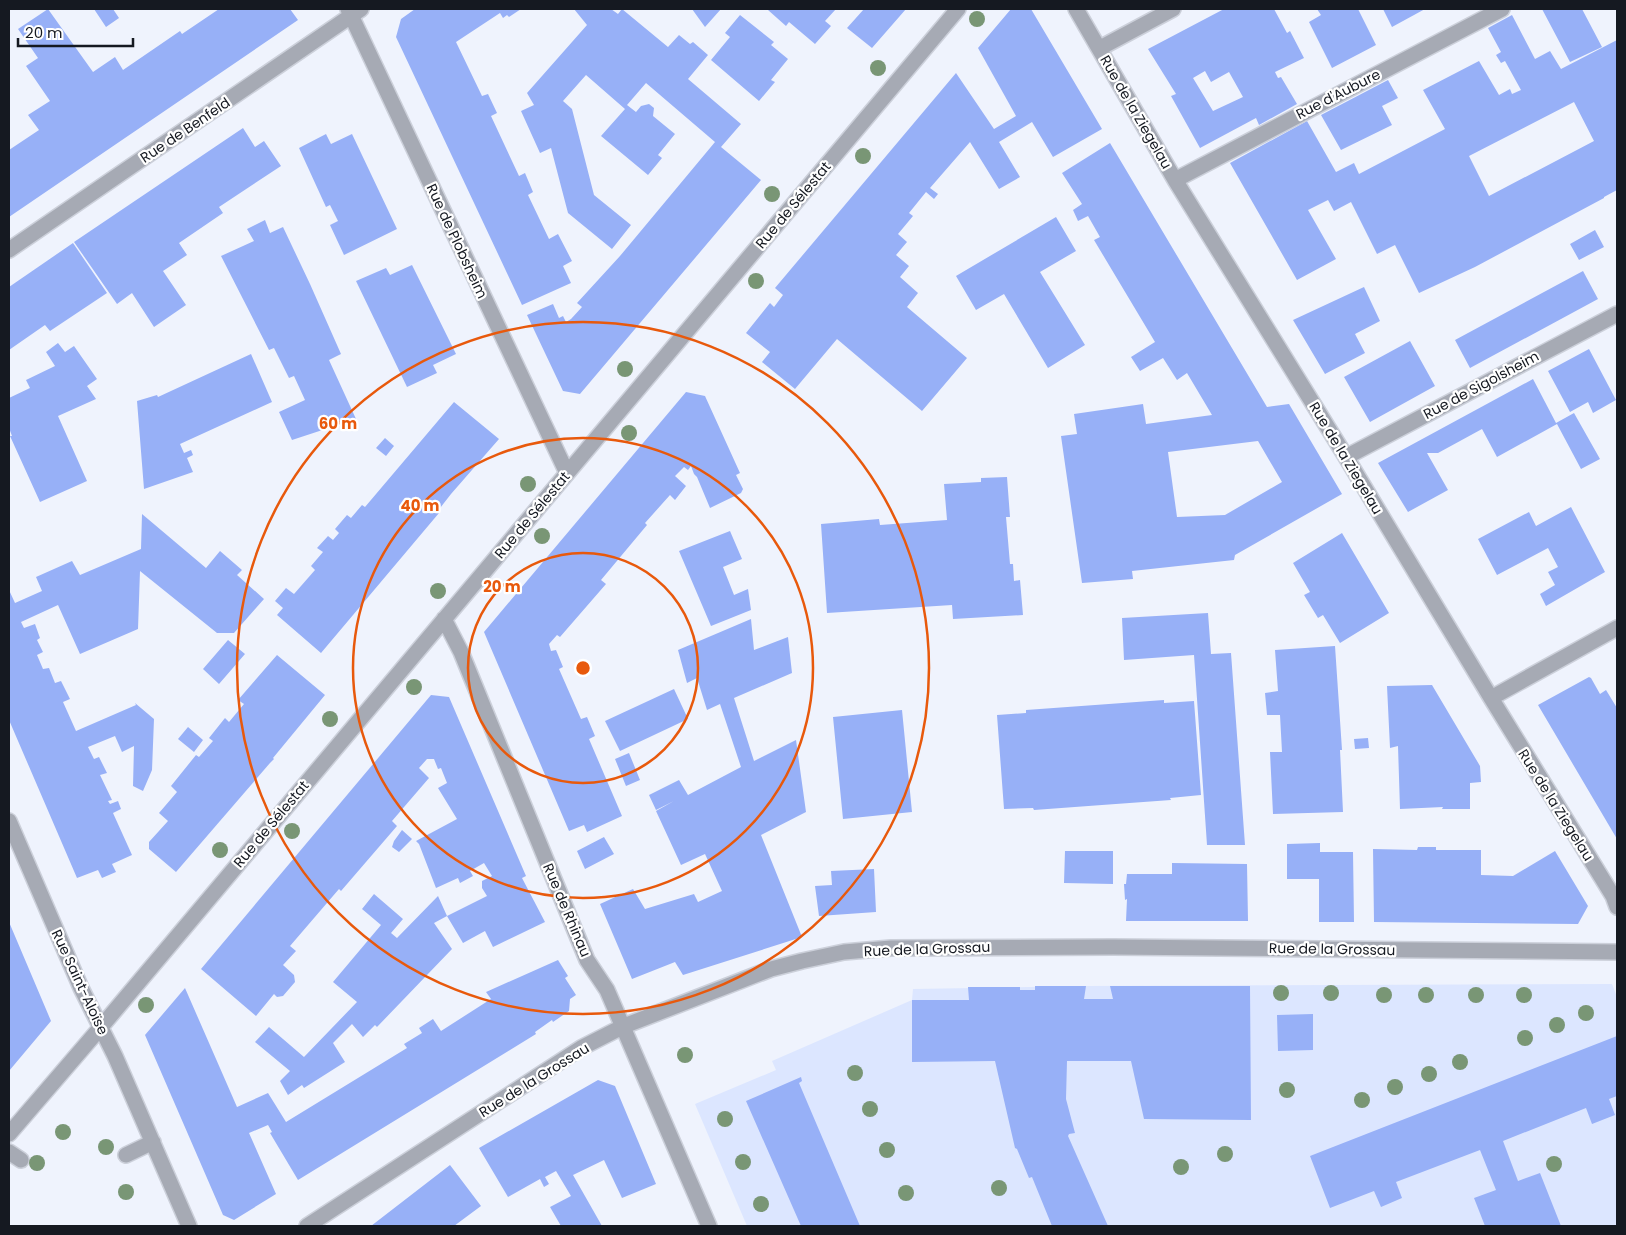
<svg xmlns="http://www.w3.org/2000/svg" width="1626" height="1235" font-family="Poppins,sans-serif">
<style>
.built{fill:#dce6ff}
.building{fill:#97b0f7;fill-rule:evenodd}
.lines{fill:none;stroke-linecap:round;stroke-linejoin:round}
.minor-casing{stroke:#ccd0da;stroke-width:18}
.minor{stroke:#a6aab4;stroke-width:15}
.tree{fill:#799675}
.ring{fill:none;stroke:#e8590c;stroke-width:2.5}
.labels{text-anchor:middle;dominant-baseline:central;stroke-width:4.5;stroke-linejoin:round;paint-order:stroke}
.street-label{font-size:14px;fill:#151921;stroke:#fff}
.centre{fill:#e8590c;stroke:#fff;stroke-width:2.5}
.ring-label{font-size:15px;text-anchor:middle;font-weight:bold;fill:#e8590c;stroke:#fff;stroke-width:4.5;stroke-linejoin:round;paint-order:stroke}
</style>
<rect width="100%" height="100%" fill="#eff3fd"/>
<path class="built" d="M1612 984 1617 997V1226H747L695 1104 776 1070 772 1061 912 1000 913 989 1086 986Z"/>
<path class="building" d="M48 9 93 72 115 57 123 70 180 31 182 34 219 9H290L298 20 9 217V150L39 130 28 115 50 101 26 66 38 58 18 29Z
M94 9H113L119 18 106 27Z
M415 9H521L509 17 507 15 503 18 500 13 456 42 482 96 488 94 497 113 491 116 519 176 525 173 533 192 528 195 549 239 558 234 572 261 563 266 571 283 522 305 396 37 401 19Z
M574 9H611L618 14 622 9 668 47 679 35 690 44 693 42 708 55 688 79 741 124 721 147 761 180 580 394 563 391 527 315 553 304 559 318 563 316 566 322 571 319 582 307 577 303 620 256 715 142 646 83 627 105 636 112 641 106 649 104 654 108 653 116 675 134 658 155 662 158 648 175 601 136 625 109 586 75 563 101 572 109 594 195 631 225 612 249 568 213 551 148 540 153 521 111 534 105 527 93 587 25Z
M692 9H721L705 27Z
M769 9H836L825 21 831 26 815 44 789 22 786 26 768 10Z
M864 9H906L872 48 847 28Z
M1011 9H1031L1102 129 1053 157 1032 122 999 142 1020 177 999 189 970 142 930 188 938 194 934 199 926 192 909 213 913 216 898 234 907 242 896 255 909 266 900 277 918 293 907 307 967 358 922 411 837 339 795 389 762 362 770 352 746 333 770 303 774 307 783 295 775 288 956 73 994 129 1016 116 978 48Z
M1224 9H1274L1287 33 1290 31 1304 58 1275 72 1278 78 1281 77 1297 104 1259 125 1256 118 1200 148 1171 96 1176 94 1148 49ZM1205 71 1211 82 1229 72 1243 97 1213 111 1193 78Z
M1317 9H1358L1376 45 1332 68 1309 22 1321 15Z
M1383 9H1425L1392 27Z
M1542 9H1582L1602 47 1570 62Z
M740 15 774 42 771 45 788 59 771 80 775 82 759 101 711 60 730 37 725 33Z
M1512 15 1535 59 1550 51 1561 69 1617 40V190L1604 197V198L1475 267 1419 293 1395 245 1377 254 1351 202 1334 211 1328 200 1308 210 1336 259 1297 280 1230 163 1307 121 1336 172 1354 163 1359 174 1445 129 1423 90 1479 61 1499 95 1510 89 1512 94 1521 90 1505 61 1501 63 1496 55 1501 52 1488 28ZM1574 102 1594 141 1489 196 1469 156Z
M1388 80 1398 98 1382 106 1392 125 1341 150 1321 115Z
M243 128 255 147 264 141 281 166 219 207 223 213 179 243 187 255 163 271 186 305 154 327 132 293 117 304 74 242Z
M326 134 331 144 352 134 397 229 344 255 330 225 338 221 330 205 326 207 299 148Z
M1110 143 1267 407 1289 404 1342 494 1235 555 1234 560 1132 571 1133 579 1082 583 1061 436 1077 434 1074 414 1143 404 1146 424 1212 415 1187 373 1177 380 1163 358 1140 371 1131 357 1155 342 1094 240 1100 237 1088 216 1078 221 1073 210 1082 204 1062 173ZM1258 441 1282 482 1225 515 1177 517 1168 452Z
M1056 217 1076 251 1040 272 1085 345 1048 368 1004 294 976 310 956 276Z
M265 220 270 233 283 227 310 284 341 354 329 360 356 419 292 440 279 412 305 400 294 376 289 378 274 348 269 350 221 256 254 241 247 229Z
M1595 230 1604 247 1579 260 1570 244Z
M73 243 107 293 50 331 45 325 9 350V287Z
M412 265 456 354 433 365 437 373 407 387 356 281 386 268 390 275Z
M1583 271 1598 299 1470 368 1455 340Z
M1364 287 1380 321 1355 334 1365 353 1325 374 1293 320Z
M1410 341 1435 386 1370 422 1344 377Z
M58 343 65 352 74 346 97 379 87 386 96 399 58 416 87 481 40 502 10 436H12L9 428V398L30 388 26 380 55 366 46 352Z
M1589 349 1616 400 1593 413 1588 402 1570 412 1548 371Z
M251 354 272 402 180 444 184 453 191 450 193 455 187 458 193 472 144 489 137 401 157 395 158 397Z
M1533 379 1556 423 1574 413 1600 459 1581 469 1557 424 1497 457 1482 429 1438 453H1427L1448 490 1408 512 1378 463Z
M686 392 705 396 740 473 736 475 743 489 741 493 710 508 697 477 694 474 691 466 688 470 684 467 675 476 686 486 675 500 670 495 645 523 647 525 601 580 606 584 560 637 557 635 549 644 551 651 556 650 563 667 559 669 581 719 587 717 595 736 589 739 622 816 587 832 584 825 569 831 484 632Z
M454 402 499 439 451 494 437 512 439 513 321 653 277 615 283 608 275 601 286 588 294 594 315 570 311 566 323 552 317 548 328 536 333 540 339 533 335 529 347 515 351 518 362 505 365 507Z
M385 438 394 446 386 456 376 448Z
M1007 477 1010 517H1006L1010 564H1013L1014 581 1020 580 1023 615 953 619 952 605 827 613 821 524 879 519 880 525 947 520 944 484 981 482V478Z
M1571 507 1605 572 1546 606 1540 594 1555 585 1548 572 1558 567 1548 548 1497 575 1478 539 1529 512 1536 526Z
M142 514 206 568 220 551 242 570 237 575 264 599 234 633H217L140 571 138 629 80 654 58 605 21 622 24 628 35 624 40 638 37 640 43 652 37 655 43 669 49 668 55 683 61 681 70 699 63 702 76 731 136 705 135 703 154 719 152 770 143 791 133 786 134 746 122 752 115 736 88 747 94 759 99 757 107 773 100 775 112 800 108 801 110 804 118 801 121 809 113 813 132 855 112 864 116 872 102 878 98 870 77 878 9 720V590L15 603 42 591 36 577 72 561 80 575 141 549Z
M730 531 742 559 723 567 734 595 748 589 751 610 711 626 679 551Z
M1342 533 1389 613 1340 643 1323 615 1318 618 1304 595 1310 592 1293 563Z
M1208 613 1211 654 1231 653 1245 845H1207L1194 655 1124 660 1122 618Z
M751 619 754 650 788 637 792 673 734 698 754 761 796 740 806 812 761 835 802 937 683 975 675 962 632 979 600 904 633 889 645 909 694 894 698 902 722 891 705 854 681 865 656 811 674 801 656 810 649 795 679 780 688 795 741 767 720 704 707 710 697 678 687 683 678 650Z
M228 640 245 654 219 684 203 669Z
M1335 646 1342 750H1340L1343 812 1273 814 1270 752H1282L1280 715H1267L1265 693 1278 691 1275 650Z
M277 655 325 695 273 758 274 759 270 763 176 872 149 849V842L168 821 159 813 177 792 171 786 196 755 199 757 213 741 209 738 225 718 229 722 244 704 238 700Z
M1589 677 1591 678 1600 694 1606 690 1617 708V839L1538 705Z
M1432 685 1480 766 1481 782 1470 783V809H1442L1443 807 1400 809 1398 746 1390 748 1387 686Z
M674 689 688 719 620 751 605 721Z
M431 695 449 697 526 876 522 878 545 922 493 947 485 931 463 943 447 916 487 896 482 888V881L492 876 484 863 470 871 473 876 460 883 458 878 436 888 419 844 416 841 457 819 438 788 447 783 441 768 438 769 434 759H427L419 768 429 778 392 821 397 826 341 891 339 889 290 946 296 951 283 965 294 975 295 982 283 996 277 997 274 994 256 1016 201 969Z
M1164 700V703L1194 701 1201 795 1170 798 1171 800 1102 805 1034 810 1033 808 1004 809 997 715 1026 713V710Z
M902 710 912 812 843 819 833 717Z
M188 727 203 740 194 752 178 739Z
M1368 738 1369 748 1355 749 1354 739Z
M629 753 640 780 626 786 615 759Z
M402 830 412 839 399 852 392 847 394 841Z
M604 837 614 854 585 869 577 851Z
M1320 843V852H1353L1354 922H1319V879H1287V844Z
M1418 847H1436V850H1481V875L1513 876 1555 851 1588 906 1578 924 1374 922 1373 849 1417 850Z
M1065 851H1113V884L1064 883Z
M1172 863 1247 864 1248 921H1126L1127 899 1125 900 1124 884H1126L1127 874H1172Z
M874 869 876 912 819 916 815 886 832 885 831 871Z
M374 894 403 919 391 933 397 938 438 896 447 916 434 923 452 949 377 1027 375 1025 363 1037 352 1024 333 1043 345 1062 304 1088 302 1085 288 1095 280 1081 290 1071 255 1042 269 1027 304 1057 357 1002 333 982 381 925 362 909Z
M9 922 51 1021 9 1071Z
M558 960 568 976 565 978 576 995 570 999 569 1011 553 1022 552 1020 535 1032 536 1034 298 1180 270 1133 272 1132 268 1125 249 1133 276 1194 234 1220 223 1215 145 1035 185 988 237 1107 268 1093 286 1122 407 1048 404 1044 422 1033 419 1028 433 1019 441 1031 491 999 486 992Z
M1035 986H1086L1084 999H1113L1110 986H1250L1251 1120 1144 1119 1131 1061H1067L1066 1099 1075 1133 1069 1134 1068 1136 1108 1226H1052L1032 1177 1029 1178 1017 1149 1015 1148 995 1061 912 1062V1000H969L968 987H1020V990H1035Z
M1313 1014V1050L1278 1051 1277 1015Z
M1617 1036V1096L1609 1099 1615 1115 1592 1124 1586 1108 1503 1141 1518 1181 1540 1173 1561 1226H1485L1474 1198 1496 1190 1480 1150 1396 1182 1402 1198 1381 1207 1374 1191 1330 1208 1310 1156Z
M801 1077 802 1081 799 1083 860 1226H801L746 1101Z
M598 1080 615 1086 656 1184 622 1198 604 1160 573 1175 602 1226H561L550 1207 571 1196 556 1171 545 1177 549 1184 544 1187 540 1179 508 1197 479 1148Z
M450 1165 481 1206 454 1226H371Z"/>
<g class="lines">
<defs>
<path id="minor" d="M348 9 567 473
M1076 9 1175 180 1346 457 1491 698 1613 896 1617 907
M1100 48 1173 9
M1175 180 1502 9
M9 250 361 9
M1346 457 1617 314
M444 619 461 652 587 960 607 990 709 1226
M1491 698 1617 628
M9 821 81 988 115 1056 189 1226
M9 1134 101 1027 958 9
M9 1152 21 1160
M126 1155 153 1142
M307 1226 581 1048 624 1026 771 969 802 961 844 952 891 948 1113 947 1617 952"/>
</defs>
<use href="#minor" class="minor-casing"/>
<use href="#minor" class="minor"/>
</g>
<g class="tree">
<circle cx="977" cy="19" r="8"/>
<circle cx="878" cy="68" r="8"/>
<circle cx="863" cy="156" r="8"/>
<circle cx="772" cy="194" r="8"/>
<circle cx="756" cy="281" r="8"/>
<circle cx="625" cy="369" r="8"/>
<circle cx="629" cy="433" r="8"/>
<circle cx="528" cy="484" r="8"/>
<circle cx="542" cy="536" r="8"/>
<circle cx="438" cy="591" r="8"/>
<circle cx="414" cy="687" r="8"/>
<circle cx="330" cy="719" r="8"/>
<circle cx="292" cy="831" r="8"/>
<circle cx="220" cy="850" r="8"/>
<circle cx="1281" cy="993" r="8"/>
<circle cx="1331" cy="993" r="8"/>
<circle cx="1384" cy="995" r="8"/>
<circle cx="1426" cy="995" r="8"/>
<circle cx="1476" cy="995" r="8"/>
<circle cx="1524" cy="995" r="8"/>
<circle cx="146" cy="1005" r="8"/>
<circle cx="1586" cy="1013" r="8"/>
<circle cx="1557" cy="1025" r="8"/>
<circle cx="1525" cy="1038" r="8"/>
<circle cx="685" cy="1055" r="8"/>
<circle cx="1460" cy="1062" r="8"/>
<circle cx="855" cy="1073" r="8"/>
<circle cx="1429" cy="1074" r="8"/>
<circle cx="1395" cy="1087" r="8"/>
<circle cx="1287" cy="1090" r="8"/>
<circle cx="1362" cy="1100" r="8"/>
<circle cx="870" cy="1109" r="8"/>
<circle cx="725" cy="1119" r="8"/>
<circle cx="63" cy="1132" r="8"/>
<circle cx="106" cy="1147" r="8"/>
<circle cx="887" cy="1150" r="8"/>
<circle cx="1225" cy="1154" r="8"/>
<circle cx="743" cy="1162" r="8"/>
<circle cx="37" cy="1163" r="8"/>
<circle cx="1554" cy="1164" r="8"/>
<circle cx="1181" cy="1167" r="8"/>
<circle cx="999" cy="1188" r="8"/>
<circle cx="126" cy="1192" r="8"/>
<circle cx="906" cy="1193" r="8"/>
<circle cx="761" cy="1204" r="8"/>
</g>
<g class="ring">
<circle cx="583" cy="668" r="115"/>
<circle cx="583" cy="668" r="230"/>
<circle cx="583" cy="668" r="346"/>
</g>
<g class="labels">
<g class="street-label">
<text transform="translate(1338 94) rotate(-27)">Rue d'Aubure</text>
<text transform="translate(1136 112) rotate(60)">Rue de la Ziegelau</text>
<text transform="translate(185 130) rotate(-34)">Rue de Benfeld</text>
<text transform="translate(793 205) rotate(-50)">Rue de Sélestat</text>
<text transform="translate(457 241) rotate(65)">Rue de Plobsheim</text>
<text transform="translate(1481 385) rotate(-28)">Rue de Sigolsheim</text>
<text transform="translate(1346 458) rotate(59)">Rue de la Ziegelau</text>
<text transform="translate(532 515) rotate(-50)">Rue de Sélestat</text>
<text transform="translate(1556 805) rotate(58)">Rue de la Ziegelau</text>
<text transform="translate(271 824) rotate(-50)">Rue de Sélestat</text>
<text transform="translate(567 910) rotate(67)">Rue de Rhinau</text>
<text transform="translate(927 949) rotate(-2)">Rue de la Grossau</text>
<text transform="translate(1332 949) rotate(1)">Rue de la Grossau</text>
<text transform="translate(80 982) rotate(65)">Rue Saint-Aloïse</text>
<text transform="translate(534 1080) rotate(-32)">Rue de la Grossau</text>
</g>
</g>
<circle cx="583" cy="668" r="8" class="centre"/>
<g class="ring-label">
<text x="338" y="429">60 m</text>
<text x="420" y="511">40 m</text>
<text x="502" y="592">20 m</text>
</g>
<rect width="1626" height="1235" fill="none" stroke="#151921" stroke-width="20"/>
<path d="M18 38v8h115v-8" fill="none" stroke="#151921" stroke-width="2.5"/>
<text x="25" y="38" font-size="15" fill="#151921" stroke="#ffffff" stroke-width="4" paint-order="stroke">20 m</text>
</svg>
